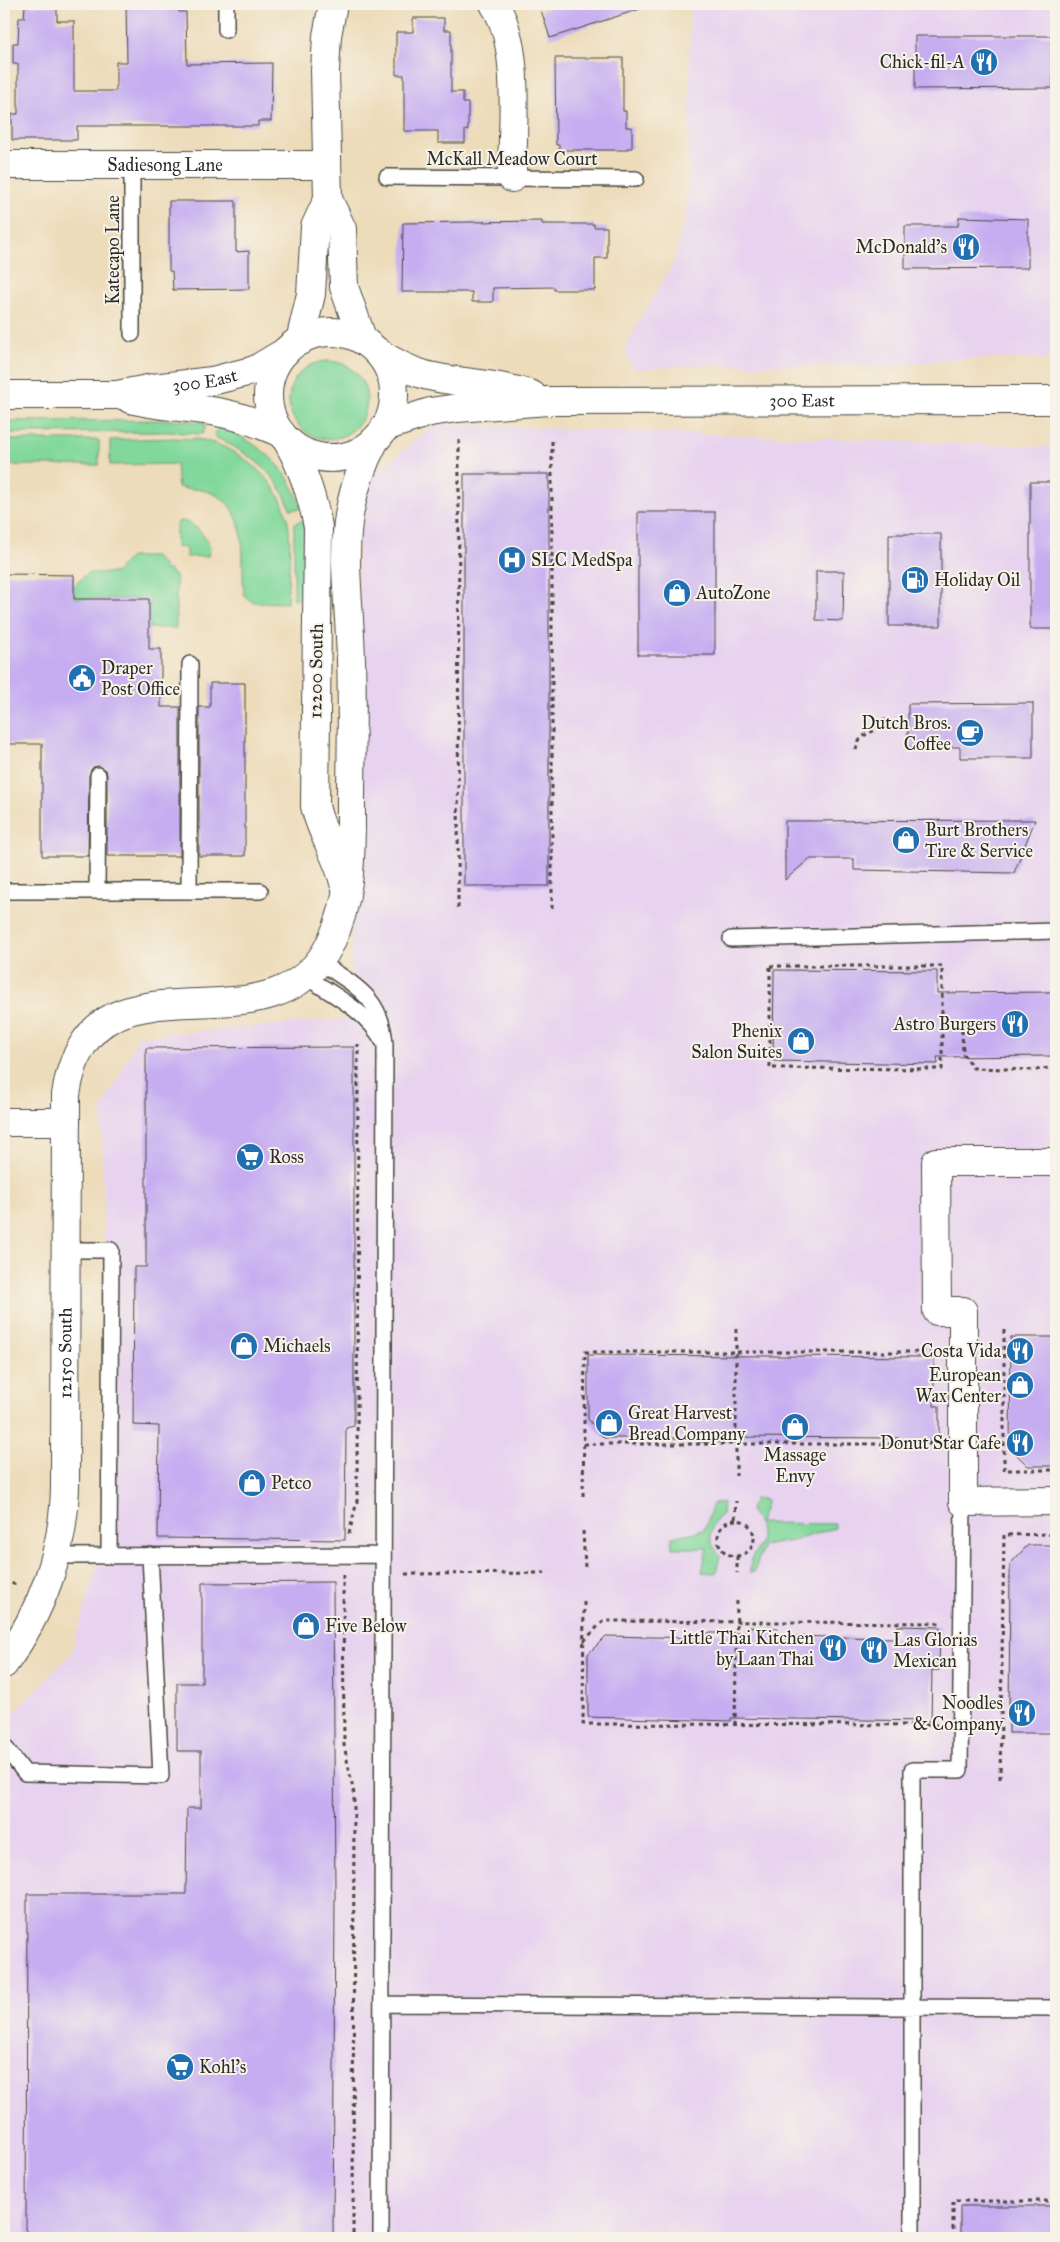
<svg xmlns="http://www.w3.org/2000/svg" width="1060" height="2242" font-family="'IM FELL Great Primer',serif">
<style>
.built{fill:#e7d2ef}
.green{fill:#82d89c;stroke:#568264}
.building{fill:#c6adf1}
.lines{fill:none;stroke-linecap:round;stroke-linejoin:round}
.service-casing{stroke:#484640;stroke-width:18}
.minor-casing{stroke:#484640;stroke-width:30}
.tertiary-casing{stroke:#484640;stroke-width:30}
.path{stroke:#484640;stroke-width:3;stroke-dasharray:4 4;stroke-linecap:butt}
.service{stroke:#fff;stroke-width:15}
.minor{stroke:#fff;stroke-width:28}
.tertiary{stroke:#fff;stroke-width:28}
.labels{text-anchor:middle;dominant-baseline:central;stroke-width:4;stroke-linejoin:round;paint-order:stroke}
.poi-label{font-size:18px;fill:#2b2b2b;stroke:#f7f3e8;text-anchor:start}
.street-label{font-size:18px;fill:#2b2b2b;stroke:#f7f3e8}
</style>
<rect width="100%" height="100%" fill="#f7f3e8"/>
<filter id="ink" filterUnits="userSpaceOnUse"><feTurbulence type="fractalNoise" baseFrequency=".02" numOctaves="2"/><feDisplacementMap in="SourceGraphic" scale="10" xChannelSelector="R" yChannelSelector="G"/><feConvolveMatrix kernelMatrix="1 2 1 2 8 2 1 2 1" color-interpolation-filters="sRGB"/></filter>
<filter id="wash" filterUnits="userSpaceOnUse"><feTurbulence type="fractalNoise" baseFrequency=".0096" numOctaves="4" result="noise"/><feDisplacementMap in="SourceGraphic" scale="20" xChannelSelector="R" yChannelSelector="G"/><feGaussianBlur stdDeviation="1.12" result="paint"/><feColorMatrix in="noise" values="0 0 0 0 0 0 0 0 0 0 0 0 0 0 0 0 0 1.4 0 .05"/><feComposite in="paint" operator="in"/></filter>
<g filter="url(#wash)">
<rect width="100%" height="100%" fill="#eddcba"/>
<path class="built" d="M690 4H1056V359H954L888 366 696 365 634 370 626 352 629 339 676 258 686 211 689 181Z
M435 424 1056 447V2238H4V1723L71 1654 108 1530 102 1109 139 1036 350 1019 360 487Z"/>
<path class="green" d="M289 400a39 39 0 1 1 78 0a39 39 0 1 1-78 0Z
M177 420 204 422 205 429 202 434 169 432 4 433V421Z
M220 426C260 445 287 463 301 507L300 509H290C278 472 248 453 215 437L216 430Z
M176 438C185 439 195 438 203 440 241 449 282 482 288 522 292 548 288 577 287 603L252 602 244 595C240 560 253 508 209 492 199 488 188 490 178 487L176 464 110 465V440Z
M4 440H99V465H4Z
M179 521C193 521 205 534 210 548L208 556 186 557V548L176 547V525Z
M300 521 304 522C308 546 300 572 301 597L294 601V524Z
M130 557H155L163 565 164 570H169L176 578V628H149V599H74V586L87 573H115Z
M755 1498 767 1500 759 1523 835 1524V1528L792 1541 763 1546 754 1572H750C750 1551 756 1557 760 1543 764 1531 755 1519 750 1509Z
M723 1502 722 1514C707 1528 707 1540 720 1556L716 1573 702 1572 707 1548H672V1537L704 1530 713 1504Z"/>
<g id="blocks">
<path class="building" d="M126 4H179V12H186L187 64 272 63 271 121H258V126H77V140H12V114H18V64H13V43H18L19 18H24L25 6H57V21H74V91H116V62H127Z
M562 4H642L643 8 550 38 541 10Z
M413 18H444V30H451V92H463V103H468V130H465V143H438V131H404V75H396V32H413Z
M915 36H1053V88L915 89Z
M555 58H623V111H626V127H632V148H627V150H559V145H556Z
M169 201H236V252L249 251V289L173 290 172 271H169Z
M959 217 1028 219V268L905 269V226H958Z
M542 221V224H594V227H607V258H595V290H554V287L493 288V302H472V292H402L403 223Z
M464 474H549V886H464Z
M1030 482H1056V629H1030Z
M638 512H715V655H638Z
M889 534H941V626H889Z
M816 571H844L843 621 816 620Z
M4 574 74 575V599H149V649H161V707H180V856H107V775L106 770 99 766 93 767 89 775 88 856H42V744H4Z
M210 683H245V856H199V707H210Z
M1033 703V758H960V747H908V704Z
M1035 820 1014 873 854 870V859H809L785 880V821Z
M774 970 937 971V993L1056 992V1056L937 1057 938 1064 773 1061Z
M354 1047V1426L346 1428 345 1540 158 1538 159 1426 133 1425 134 1267H146V1048Z
M1011 1337H1056V1466H1028L1010 1448Z
M588 1355 934 1357V1406H939V1442H899V1438L730 1437V1442H699V1438H604L588 1419Z
M1028 1545H1056V1733H1009L1010 1564Z
M333 1582 335 1895 333 2238H26L27 1894H186L187 1808H201V1751H177V1683H202V1583Z
M898 1626 940 1627 939 1670H932L931 1721 731 1718V1721L588 1717V1654L606 1636 700 1638V1633H747V1627L777 1628 776 1636 898 1638Z
M960 2206H1056V2238H960Z"/>
</g>
</g>
<g filter="url(#ink)">
<use href="#blocks" fill-opacity="0" stroke="#484640" stroke-width="1"/>
<g class="lines">
<defs>
<path id="service" d="M226 4V30
M132 165V334
M387 177 636 179
M4 891H260
M97 891 98 775
M189 891 190 664
M731 939 1056 931
M320 962C355 986 382 997 385 1044L381 2238
M306 977C334 995 366 1011 383 1041
M66 1250H111L109 1556
M56 1556 383 1555
M4 1746 25 1773 161 1776 150 1555
M382 2004 1056 2008
M912 2238V1770H960L963 1502"/>
<g id="minor">
<path d="M494 4C522 45 512 128 512 178"/>
<path id="s1" d="M4 165H326"/>
<path d="M4 1122H66"/>
<path d="M1056 1162H936L937 1311H963V1502L1056 1501"/>
</g>
<g id="tertiary">
<path d="M333 4 327 36 325 71 328 199 342 229 344 287 363 341"/>
<circle cx="331" cy="395" r="63"/>
<path d="M300 341 311 294 315 227 328 199"/>
<path d="M376 351C391 361 407 370 425 375 460 384 497 383 532 395"/>
<path id="s2" d="M4 395H117L153 388 212 381 255 370 285 352"/>
<path d="M130 399C161 407 192 407 222 413 243 417 262 425 281 433"/>
<path id="s3" d="M385 427 430 412 457 408 548 401 1056 400"/>
<path d="M287 440C303 468 312 495 318 527L315 806C321 834 338 856 344 883"/>
<path id="s4" d="M4 1664C42 1612 64 1551 65 1487L66 1095C89 932 271 1064 330 944 352 900 351 853 351 806 351 757 353 709 351 661 349 574 332 521 375 440"/>
</g>
</defs>
<use href="#service" class="service-casing"/>
<use href="#minor" class="minor-casing"/>
<use href="#tertiary" class="tertiary-casing"/>
<path class="path" d="M552 441V909
M856 750C859 734 867 736 877 728 880 725 883 721 885 718
M458 908 459 440
M770 966H942V1069L770 1068Z
M962 1030 963 1054 973 1068 1035 1070 1056 1067
M736 1329V1476
M1004 1330V1470H1056
M584 1444H936
M583 1496 585 1352H937
M735 1519 736 1501
M718 1538a18 18 0 1 1 36 0a18 18 0 1 1-36 0Z
M583 1531 585 1568
M349 1534 357 1501 358 1044
M737 1556V1573
M405 1574 547 1573
M343 1575 344 1745 354 1794 353 2238
M4 1581 17 1585
M584 1602 583 1724 940 1725
M584 1641 603 1621 942 1623
M735 1725 737 1598
M1000 1779 1004 1535 1056 1534
M953 2238V2201H1056"/>
<use href="#service" class="service"/>
<use href="#minor" class="minor"/>
<use href="#tertiary" class="tertiary"/>
</g>
</g>
<defs>
<symbol id="restaurant-disc" viewBox="-11 -11 22 22"><circle r="9.5" fill="#1f6fb2" stroke="#f7f3e8"/><path d="M-5-6h1v4h1v-4h1v4h1v-4h1v5L-1.5 .5V6h-2V.5L-5-1ZM5-6V6H3V1.5H1.5Q1.5-4 5-6Z" fill="#fff"/></symbol>
<symbol id="hospital-disc" viewBox="-11 -11 22 22"><circle r="9.5" fill="#1f6fb2" stroke="#f7f3e8"/><path d="M-5-5h3v3.5h4V-5h3V5h-3V1.5h-4V5h-3Z" fill="#fff"/></symbol>
<symbol id="fuel-disc" viewBox="-11 -11 22 22"><circle r="9.5" fill="#1f6fb2" stroke="#f7f3e8"/><path d="M-5.5-6h7V0h2V4h1.3V-2.5L3-4.5l.8-.8L6-3V5H2.5V1h-1V6h-7ZM-4.2-4.7v3.2H.2V-4.7Z" fill="#fff"/></symbol>
<symbol id="shop-disc" viewBox="-11 -11 22 22"><circle r="9.5" fill="#1f6fb2" stroke="#f7f3e8"/><path d="M-5-2.5h2.3a2.7 3.5 0 0 1 5.4 0H5L5.5 6h-11ZM-1.5-2.5h3a1.5 2.3 0 0 0-3 0Z" fill="#fff"/></symbol>
<symbol id="civic-disc" viewBox="-11 -11 22 22"><circle r="9.5" fill="#1f6fb2" stroke="#f7f3e8"/><path d="M-.6-6.5H3V-4.5H.6V-3L4-1V1h2V6H-6V1h2V-1L-.6-3ZM-1.2 2.5V6h2.4V2.5Z" fill="#fff"/></symbol>
<symbol id="cafe-disc" viewBox="-11 -11 22 22"><circle r="9.5" fill="#1f6fb2" stroke="#f7f3e8"/><path d="M-5.5-4.5H6V0H3Q3 3.5 0 3.5H-2.5Q-5.5 3.5-5.5 0ZM3-3.2v2h1.7v-2ZM-6 4.5H4V6H-6Z" fill="#fff"/></symbol>
<symbol id="supermarket-disc" viewBox="-11 -11 22 22"><circle r="9.5" fill="#1f6fb2" stroke="#f7f3e8"/><path d="M-6-5.5h2.5l.6 2H6L4.5 2H-2.5L-4.4-4H-6ZM-1.5 3.2a1.3 1.3 0 1 0 .1 0ZM3 3.2a1.3 1.3 0 1 0 .1 0Z" fill="#fff"/></symbol>
</defs>
<g fill-rule="evenodd">
<use href="#restaurant-disc" x="968" y="46" width="32" height="32"/>
<use href="#restaurant-disc" x="950" y="231" width="32" height="32"/>
<use href="#hospital-disc" x="496" y="544" width="32" height="32"/>
<use href="#fuel-disc" x="899" y="564" width="32" height="32"/>
<use href="#shop-disc" x="661" y="577" width="32" height="32"/>
<use href="#civic-disc" x="66" y="662" width="32" height="32"/>
<use href="#cafe-disc" x="954" y="717" width="32" height="32"/>
<use href="#shop-disc" x="890" y="824" width="32" height="32"/>
<use href="#restaurant-disc" x="999" y="1008" width="32" height="32"/>
<use href="#shop-disc" x="785" y="1025" width="32" height="32"/>
<use href="#supermarket-disc" x="234" y="1141" width="32" height="32"/>
<use href="#shop-disc" x="228" y="1330" width="32" height="32"/>
<use href="#restaurant-disc" x="1004" y="1335" width="32" height="32"/>
<use href="#shop-disc" x="1004" y="1369" width="32" height="32"/>
<use href="#shop-disc" x="593" y="1407" width="32" height="32"/>
<use href="#shop-disc" x="779" y="1411" width="32" height="32"/>
<use href="#restaurant-disc" x="1004" y="1427" width="32" height="32"/>
<use href="#shop-disc" x="236" y="1467" width="32" height="32"/>
<use href="#shop-disc" x="290" y="1610" width="32" height="32"/>
<use href="#restaurant-disc" x="817" y="1632" width="32" height="32"/>
<use href="#restaurant-disc" x="858" y="1634" width="32" height="32"/>
<use href="#restaurant-disc" x="1006" y="1697" width="32" height="32"/>
<use href="#supermarket-disc" x="164" y="2051" width="32" height="32"/>
</g>
<g class="labels">
<g class="poi-label">
<text x="965" y="62" text-anchor="end">Chick-fil-A</text>
<text x="947" y="247" text-anchor="end">McDonald's</text>
<text x="531" y="560">SLC MedSpa</text>
<text x="934" y="580">Holiday Oil</text>
<text x="696" y="593">AutoZone</text>
<text x="101" y="668">Draper<tspan x="101" dy="21">Post Office</tspan></text>
<text x="951" y="723" text-anchor="end">Dutch Bros.<tspan x="951" dy="21">Coffee</tspan></text>
<text x="925" y="830">Burt Brothers<tspan x="925" dy="21">Tire &amp; Service</tspan></text>
<text x="996" y="1024" text-anchor="end">Astro Burgers</text>
<text x="782" y="1031" text-anchor="end">Phenix<tspan x="782" dy="21">Salon Suites</tspan></text>
<text x="269" y="1157">Ross</text>
<text x="263" y="1346">Michaels</text>
<text x="1001" y="1351" text-anchor="end">Costa Vida</text>
<text x="1001" y="1375" text-anchor="end">European<tspan x="1001" dy="21">Wax Center</tspan></text>
<text x="628" y="1413">Great Harvest<tspan x="628" dy="21">Bread Company</tspan></text>
<text x="1001" y="1443" text-anchor="end">Donut Star Cafe</text>
<text x="795" y="1455" text-anchor="middle">Massage<tspan x="795" dy="21">Envy</tspan></text>
<text x="271" y="1483">Petco</text>
<text x="325" y="1626">Five Below</text>
<text x="814" y="1638" text-anchor="end">Little Thai Kitchen<tspan x="814" dy="21">by Laan Thai</tspan></text>
<text x="893" y="1640">Las Glorias<tspan x="893" dy="21">Mexican</tspan></text>
<text x="1003" y="1703" text-anchor="end">Noodles<tspan x="1003" dy="21">&amp; Company</tspan></text>
<text x="199" y="2067">Kohl's</text>
</g>
<g class="street-label">
<text x="512" y="159">McKall Meadow Court</text>
<text stroke="none"><textPath href="#s1" startOffset="161">Sadiesong Lane</textPath></text>
<text transform="translate(113 250) rotate(-90)">Katecapo Lane</text>
<text stroke="none"><textPath href="#s2" startOffset="202">300 East</textPath></text>
<text stroke="none"><textPath href="#s3" startOffset="420">300 East</textPath></text>
<text transform="translate(316 671) rotate(-89)">12200 South</text>
<text stroke="none"><textPath href="#s4" startOffset="324">12150 South</textPath></text>
</g>
</g>
<rect width="1060" height="2242" fill="none" stroke="#f7f3e8" stroke-width="20"/>
</svg>
